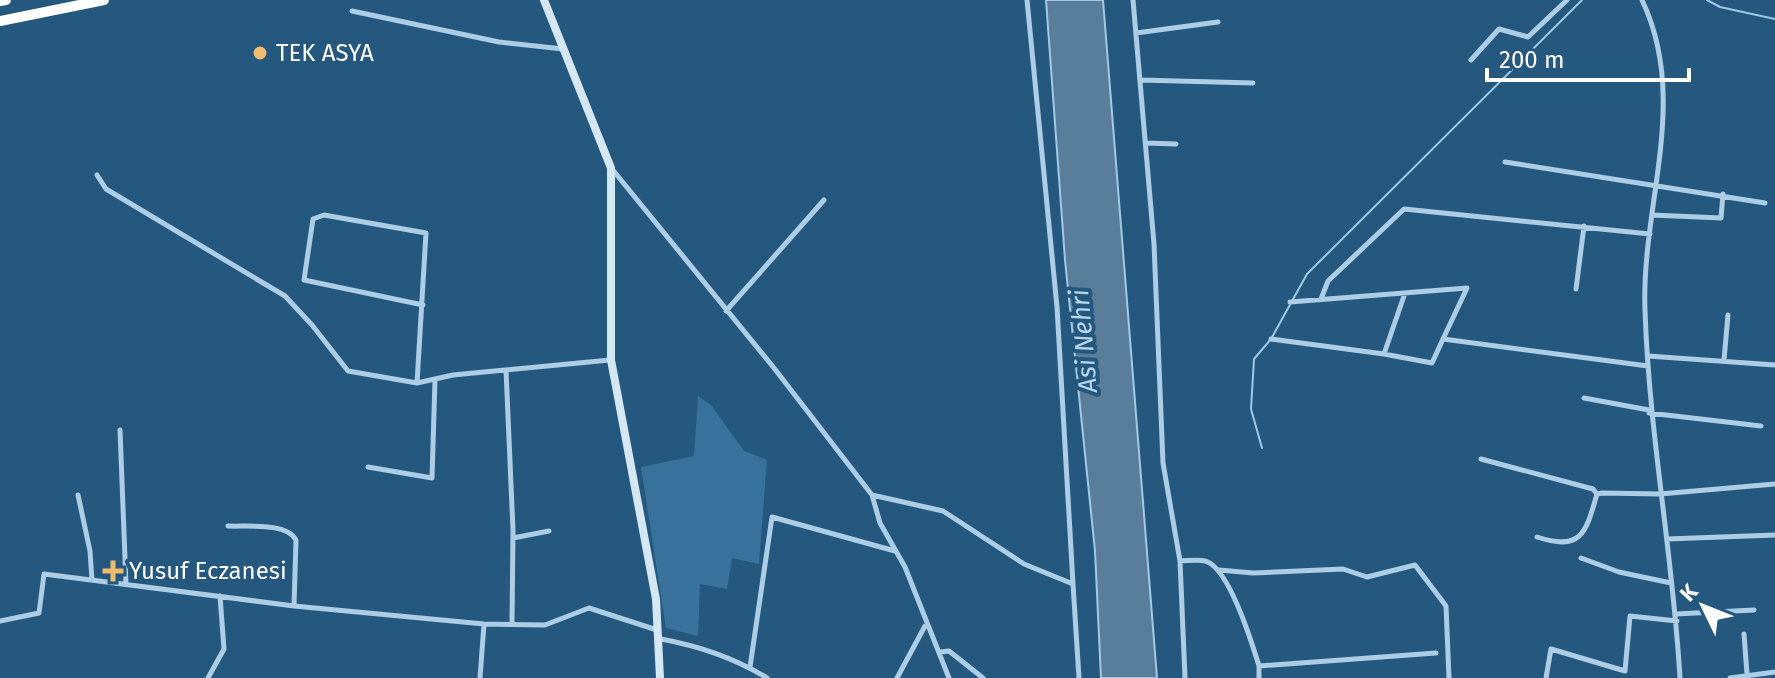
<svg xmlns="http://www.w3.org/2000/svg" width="1775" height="678" font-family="'Fira Sans',sans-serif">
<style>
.green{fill:#39729d}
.water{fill:#5a7e9a;stroke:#9fcae7;stroke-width:2}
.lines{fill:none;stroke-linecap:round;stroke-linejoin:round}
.stream{stroke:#9fcae7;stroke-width:2}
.street{stroke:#abcde6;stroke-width:5}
.secondary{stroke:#d4e7f5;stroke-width:8}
.highway{stroke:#fff;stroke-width:10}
.poi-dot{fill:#f0ba6f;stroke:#25587f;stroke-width:3}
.labels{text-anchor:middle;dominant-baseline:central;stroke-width:8;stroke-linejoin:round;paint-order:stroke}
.poi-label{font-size:24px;fill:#fff;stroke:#25587f;text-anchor:start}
.water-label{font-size:26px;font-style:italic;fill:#b6d7ee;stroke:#25587f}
</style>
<rect width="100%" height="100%" fill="#25587f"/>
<path class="green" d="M698 396 711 405 744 451 767 460 759 564 732 558 727 589 700 584 698 636 666 628 641 467 694 456Z"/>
<path class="water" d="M1046 0H1103L1157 678H1101L1095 551 1065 260Z"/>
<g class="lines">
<path class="stream" d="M1707 0 1720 7 1775 19
M1262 448 1251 409 1254 359 1271 339 1307 274 1582 0"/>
<path class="street" d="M1027 0 1057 307 1073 584
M1133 0 1154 244 1163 463 1180 561
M1642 0C1690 101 1641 205 1645 310 1649 434 1673 555 1680 678
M352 11 499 42 563 49
M1136 33 1218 22
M1471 60 1499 29 1528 37 1567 0
M1140 80 1253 83
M1146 143 1176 144
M1505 162 1765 203
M612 169 774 368 872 495 880 523 905 567 949 678
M97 175 106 189 285 296 312 325 348 371 417 383
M1652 215 1721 218 1723 194
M1576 289 1584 226
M1321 299 1328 281 1404 209 1650 234
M1290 302 1467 288 1443 339 1648 366
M423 305 304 280 313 219 324 215 426 233 417 383 453 375 610 360
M726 311 824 200
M1271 339 1384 354 1405 293
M1384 354 1432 363 1443 339
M1648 356 1775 365
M1724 360 1728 315
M506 370 513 530 512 623
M1584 398 1649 410
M1649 413 1761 426
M120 430 126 584
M1481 459 1593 489 1597 494
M368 467 432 478 435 380
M78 495 90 551 92 580
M872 495 943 511 1024 564 1073 584 1079 678
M228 526C246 527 287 522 296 540L294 606
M1537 537C1582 552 1586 532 1597 494L1602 493 1660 494 1775 484
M513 538 549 531
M1667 539 1775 535
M1581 558 1619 572 1671 583
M1219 570 1253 573 1343 569 1367 577 1415 565 1446 606 1449 678
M1676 614 1754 610
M0 621 39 613 44 574 294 606 484 624 545 625 589 608 657 630
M1744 634 1747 674
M661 639C699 646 733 657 767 678
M940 652 949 651 983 678
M1259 666V678
M750 667 772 517 895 551
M208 678 224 649 220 596
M480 678 484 624
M897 678 925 626
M1185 678 1180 561C1187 561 1198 559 1205 561 1229 567 1252 643 1259 666L1436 653
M1546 678 1551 649 1625 671 1630 616 1677 621
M1730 678 1775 672"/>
<path class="secondary" d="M544 0 611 168V360L656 599 660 678"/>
<path class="highway" d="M0 1 6 0
M0 21 104 0"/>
</g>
<g class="poi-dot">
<circle cx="260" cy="53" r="8"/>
<path d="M109 559h8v8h8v8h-8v8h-8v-8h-8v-8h8z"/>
</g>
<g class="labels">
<g class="poi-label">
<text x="276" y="53">TEK ASYA</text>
<text x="129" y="571">Yusuf Eczanesi</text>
</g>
<g class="water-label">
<text transform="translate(1084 341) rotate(-95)">Asi Nehri</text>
</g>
</g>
<g transform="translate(1703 606) rotate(313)" stroke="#25587f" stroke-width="6" paint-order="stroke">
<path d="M0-6L14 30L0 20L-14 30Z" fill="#ffffff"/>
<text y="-12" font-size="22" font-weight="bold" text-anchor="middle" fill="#ffffff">K</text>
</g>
<path d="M1487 68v12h202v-12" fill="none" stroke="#ffffff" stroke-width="4"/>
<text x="1499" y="68" font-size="24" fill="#ffffff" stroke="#25587f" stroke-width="6" paint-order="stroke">200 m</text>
</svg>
